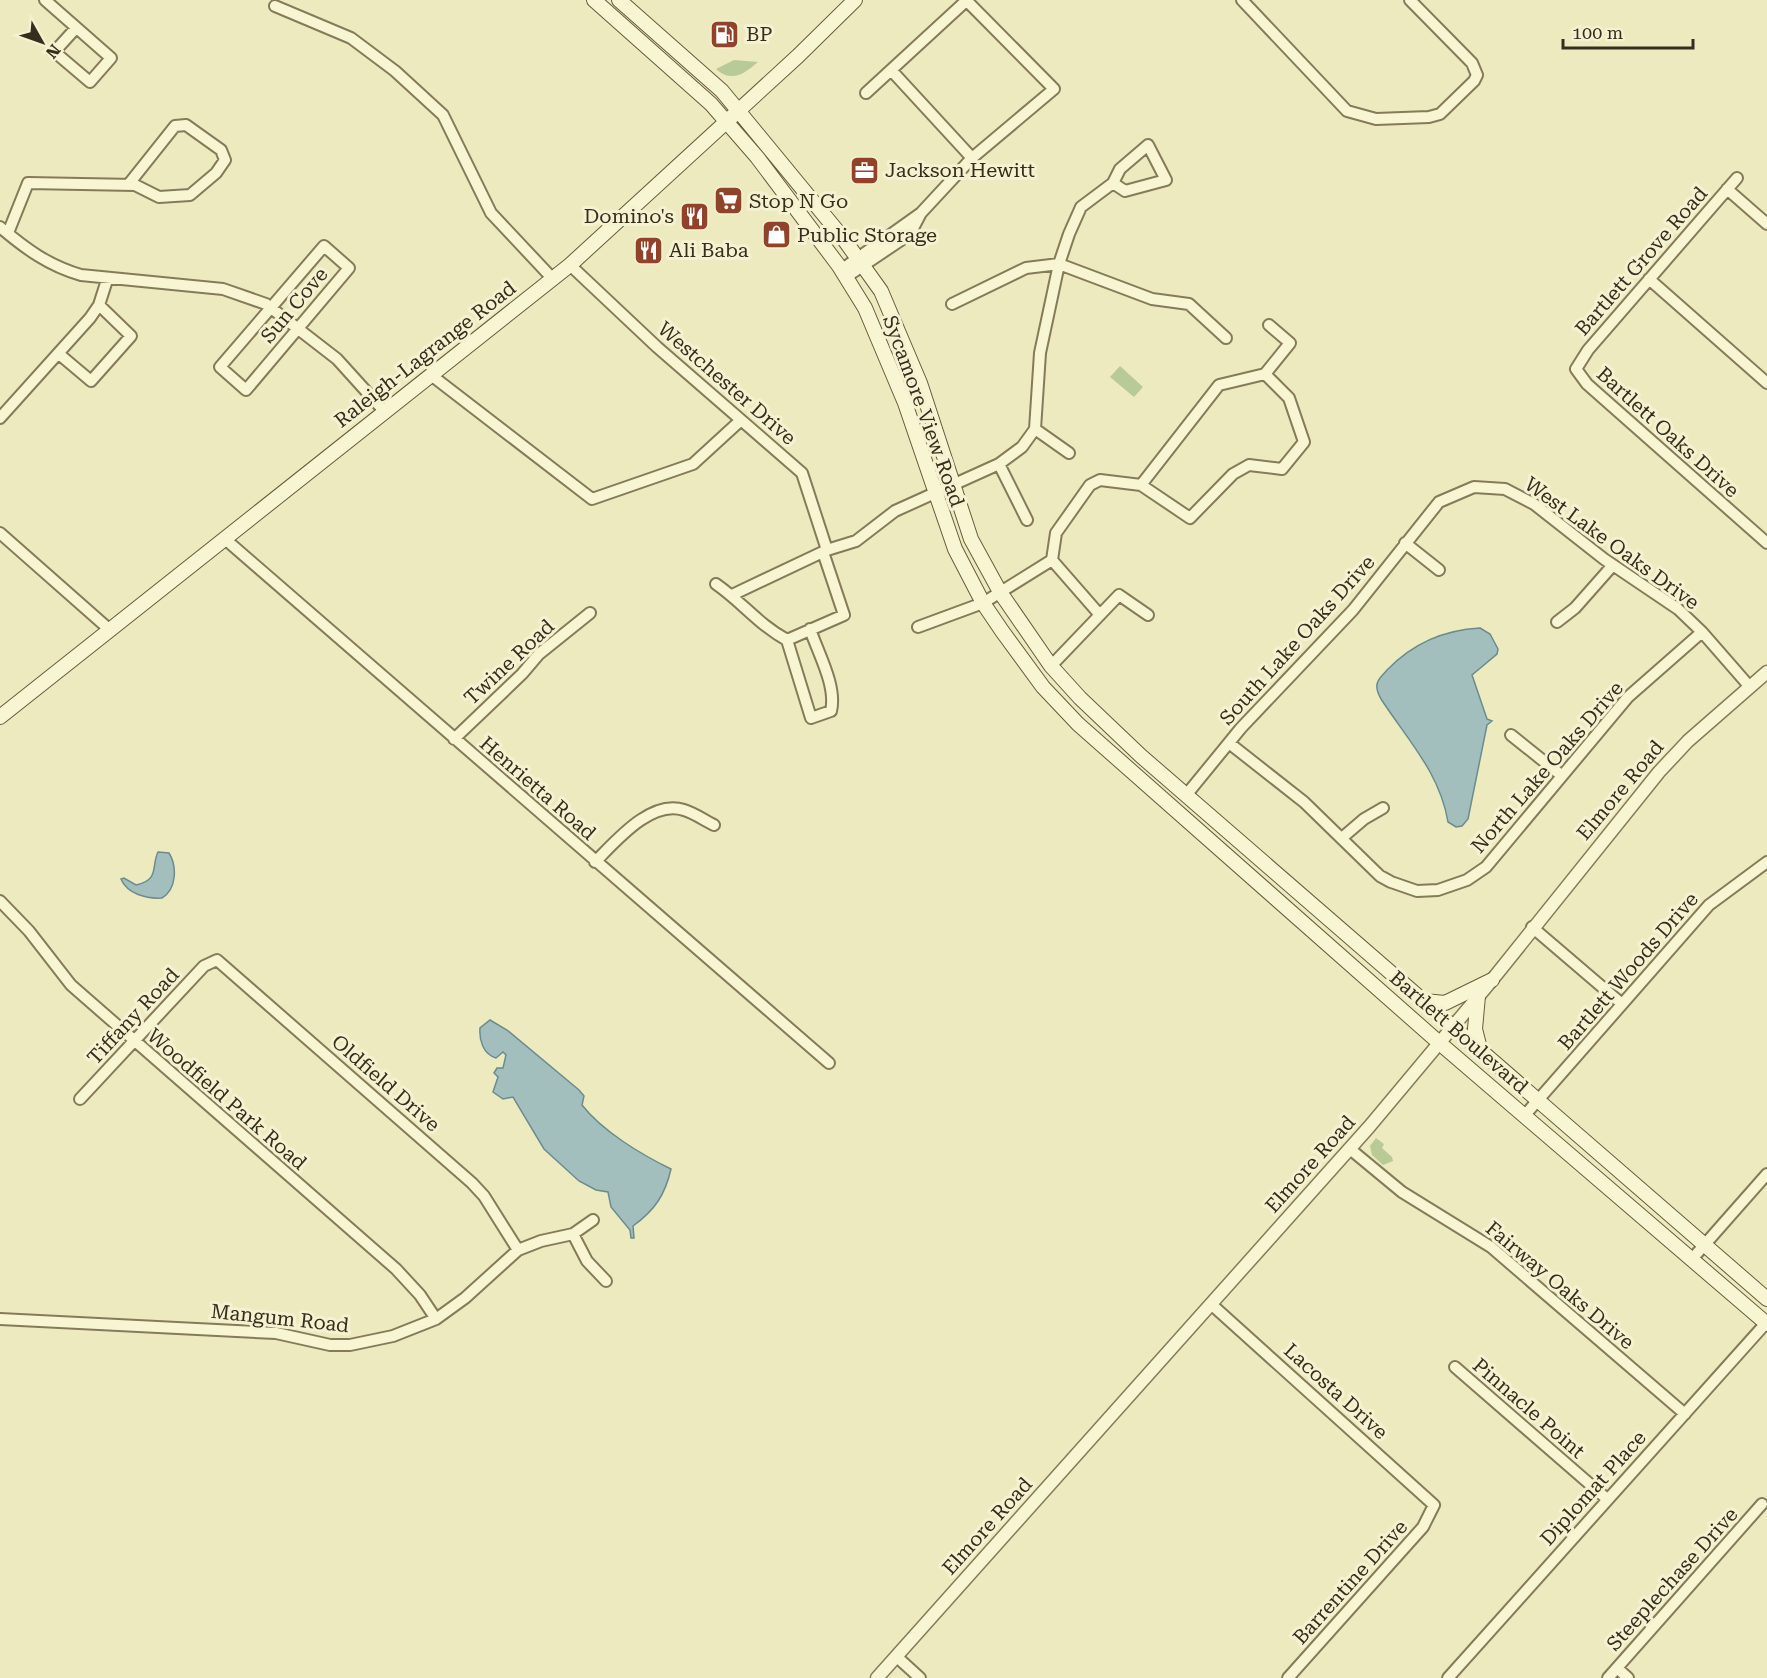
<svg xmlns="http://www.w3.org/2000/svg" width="1767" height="1678" font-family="'Roboto Serif',serif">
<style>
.green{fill:#b8ca95}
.water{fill:#a3bfbd;stroke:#6b8c8c;stroke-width:1.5}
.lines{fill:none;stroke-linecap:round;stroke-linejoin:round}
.minor-casing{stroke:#857b59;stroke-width:14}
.tertiary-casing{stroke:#857b59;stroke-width:15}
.secondary-casing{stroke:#675c3c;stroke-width:16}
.minor{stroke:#f8f5d3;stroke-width:10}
.tertiary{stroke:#f8f5d3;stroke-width:12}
.secondary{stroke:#f8f5d3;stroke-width:14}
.labels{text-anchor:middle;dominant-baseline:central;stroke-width:6;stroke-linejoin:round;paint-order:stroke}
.poi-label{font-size:20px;fill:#352e1d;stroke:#f4f2d0;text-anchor:start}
.street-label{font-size:20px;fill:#352e1d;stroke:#f4f2d0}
</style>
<rect width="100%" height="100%" fill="#edeac0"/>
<path class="green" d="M734 60 758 62C744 74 732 83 716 69Z
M1120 366 1143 387 1134 397 1110 377Z
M1376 1138 1384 1144 1382 1148 1392 1157 1393 1161 1383 1165 1372 1155 1370 1146Z"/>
<path class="water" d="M1480 628 1490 634 1498 649 1497 654 1472 675 1487 719 1492 721 1487 725 1468 819 1462 826 1456 827 1448 822C1440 773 1407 739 1381 699 1379 695 1376 690 1377 685 1377 679 1383 675 1387 670 1412 644 1443 630 1480 628Z
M158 852 169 853C177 866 177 889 162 898 147 899 127 894 121 879L124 878 136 885C160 880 151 866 158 852Z
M490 1020 507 1030 579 1090 584 1096 582 1105C602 1131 642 1155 671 1169 665 1195 655 1210 633 1226L634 1238H631L630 1230 611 1207 608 1192 596 1190 579 1181 544 1149 513 1097 503 1099 493 1092 498 1077 494 1073 497 1068H503L506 1055 503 1052 496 1058C483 1054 479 1040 480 1028Z"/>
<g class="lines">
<defs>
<path id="minor" d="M45 0 111 58 90 82 57 54 56 50 76 28
M1242 0 1347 111 1376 119 1429 117 1440 114 1474 81 1477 75 1472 63 1410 0
M275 6 351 38 395 71 443 115 491 213 552 278
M891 70 972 158
M866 93 967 0
M1737 178 1588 350 1576 369 1587 384 1767 543
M1727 189 1767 224
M0 227C26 249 49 266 81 275L223 289 266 304 337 359 384 411
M8 233 28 183 135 185 159 197 190 195 216 173 225 160 221 150 186 125 175 126 128 185
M324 246 349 268 246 390 220 367Z
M570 265 657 347 802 473 827 550
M841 270 921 213 972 158 1054 89 966 0
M846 277 910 234 921 213
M1649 279 1767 383
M952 304 1026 268 1059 264 1152 299 1189 304 1226 338
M59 354 91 381 131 336 99 305
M1265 374 1290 343 1269 325
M431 375 592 499 693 464 741 420
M0 418 90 318 99 305 107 280
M1035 429 1069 453
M999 464 1027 520
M1141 485 1219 385 1265 374
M0 533 110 630
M225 539 829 1063
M1405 543 1439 570
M1052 560 1100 615
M716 584C742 602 759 625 787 640L811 718 831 711C837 686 818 653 810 629
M732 595 827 550 856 541 895 511 999 464 1022 447 1035 429 1040 353 1059 264 1069 234 1081 207 1113 183 1125 191 1166 180 1148 145 1120 169 1113 183
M1557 622 1575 608 1613 565
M918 627 983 603 1052 560 1056 533 1090 485 1100 480 1141 485 1190 518 1233 474 1249 465 1282 469 1304 442 1289 398 1265 374
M787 640 844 615 823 552
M1051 666 1119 595 1148 615
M1511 735 1561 775
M454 739 522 674 539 654 590 613
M1229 743 1304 802 1380 876 1391 882 1417 891 1438 890 1467 880 1486 867 1628 697 1702 632
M1187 794 1241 728 1353 610 1439 502 1474 487 1505 489 1534 504 1604 559 1678 609 1702 632 1750 687
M1343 837 1364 819 1383 808
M595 862C616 841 651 799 684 810 694 813 704 820 714 825
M0 901 29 931 71 985 396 1269 420 1295 436 1319
M1532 927 1622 1004
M80 1099 204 966 217 960 472 1183 484 1196 518 1250
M1525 1115 1709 905 1767 862
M1350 1149 1402 1192 1491 1247 1685 1414
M573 1234 587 1261 606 1281
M1692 1259 1767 1174
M1211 1304 1434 1505 1423 1527 1288 1678
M0 1319 276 1333 330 1345H350L393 1336 436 1319 465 1298 518 1250 541 1241 573 1234 593 1220
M1455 1367 1607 1499
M897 1657 920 1678
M1617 1668 1628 1678
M1448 1678 1766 1323
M1608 1678 1762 1504"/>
<path id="tertiary" d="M877 1678 1369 1127 1492 980 1659 772 1688 741 1767 672"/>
<path id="secondary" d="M594 0 711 104 757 157 839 266 865 308 905 403 955 549 983 603 1002 631 1043 687 1078 724 1436 1040 1767 1324
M619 0 722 91 843 238 881 291 920 383 971 539 1000 592 1051 666 1080 698 1141 756 1767 1299
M0 717 570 265 798 56 855 0
M1478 996 1475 1029 1480 1049
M1424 1001 1445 1003 1492 980"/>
</defs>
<use href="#minor" class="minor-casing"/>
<use href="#tertiary" class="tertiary-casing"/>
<use href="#secondary" class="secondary-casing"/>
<use href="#minor" class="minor"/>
<use href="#tertiary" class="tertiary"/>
<use href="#secondary" class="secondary"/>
</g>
<defs>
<symbol id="fuel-square" viewBox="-11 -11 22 22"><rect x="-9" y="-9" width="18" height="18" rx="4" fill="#93422a" stroke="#f4f2d0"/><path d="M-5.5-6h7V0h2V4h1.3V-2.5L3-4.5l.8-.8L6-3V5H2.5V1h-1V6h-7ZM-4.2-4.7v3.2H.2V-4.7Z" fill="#fff"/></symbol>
<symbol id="office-square" viewBox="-11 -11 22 22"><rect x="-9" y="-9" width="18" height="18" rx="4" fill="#93422a" stroke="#f4f2d0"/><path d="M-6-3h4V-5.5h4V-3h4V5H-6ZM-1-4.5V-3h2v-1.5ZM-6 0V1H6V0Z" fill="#fff"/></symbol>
<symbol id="supermarket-square" viewBox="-11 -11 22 22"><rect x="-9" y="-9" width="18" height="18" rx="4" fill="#93422a" stroke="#f4f2d0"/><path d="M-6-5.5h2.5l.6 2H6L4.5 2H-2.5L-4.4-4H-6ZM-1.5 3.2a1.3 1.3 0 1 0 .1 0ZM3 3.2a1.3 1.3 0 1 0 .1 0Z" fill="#fff"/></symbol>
<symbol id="restaurant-square" viewBox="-11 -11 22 22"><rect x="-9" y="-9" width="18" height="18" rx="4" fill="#93422a" stroke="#f4f2d0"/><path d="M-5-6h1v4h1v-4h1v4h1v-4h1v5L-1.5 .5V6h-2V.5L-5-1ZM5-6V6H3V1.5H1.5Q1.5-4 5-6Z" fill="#fff"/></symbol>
<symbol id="shop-square" viewBox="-11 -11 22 22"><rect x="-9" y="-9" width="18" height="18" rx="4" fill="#93422a" stroke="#f4f2d0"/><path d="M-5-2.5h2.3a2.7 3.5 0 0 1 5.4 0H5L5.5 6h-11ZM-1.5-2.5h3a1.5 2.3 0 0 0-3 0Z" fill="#fff"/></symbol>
</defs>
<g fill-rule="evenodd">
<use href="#fuel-square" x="708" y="18" width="33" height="33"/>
<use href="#office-square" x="848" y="154" width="33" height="33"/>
<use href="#supermarket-square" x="712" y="184" width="33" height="33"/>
<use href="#restaurant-square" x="678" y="200" width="33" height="33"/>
<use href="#shop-square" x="760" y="218" width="33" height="33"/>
<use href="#restaurant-square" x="632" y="234" width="33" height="33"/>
</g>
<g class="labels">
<g class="poi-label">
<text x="746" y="34">BP</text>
<text x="885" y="170">Jackson Hewitt</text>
<text x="749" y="201">Stop N Go</text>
<text x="674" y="216" text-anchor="end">Domino's</text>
<text x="797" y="235">Public Storage</text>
<text x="669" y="250">Ali Baba</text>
</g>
<g class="street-label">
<text transform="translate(1641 261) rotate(-49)">Bartlett Grove Road</text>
<text transform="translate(294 305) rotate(-50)">Sun Cove</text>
<text transform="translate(425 354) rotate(-38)">Raleigh-Lagrange Road</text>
<text transform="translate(727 383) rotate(41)">Westchester Drive</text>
<text transform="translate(924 411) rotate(70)">Sycamore View Road</text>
<text transform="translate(1668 432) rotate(42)">Bartlett Oaks Drive</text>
<text transform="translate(1612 543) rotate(36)">West Lake Oaks Drive</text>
<text transform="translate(1297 640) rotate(-48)">South Lake Oaks Drive</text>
<text transform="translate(509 662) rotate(-43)">Twine Road</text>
<text transform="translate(1547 767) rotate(-49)">North Lake Oaks Drive</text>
<text transform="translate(538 788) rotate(41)">Henrietta Road</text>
<text transform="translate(1620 790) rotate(-50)">Elmore Road</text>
<text transform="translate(1628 971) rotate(-49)">Bartlett Woods Drive</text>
<text transform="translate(133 1016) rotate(-47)">Tiffany Road</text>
<text transform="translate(1459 1032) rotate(41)">Bartlett Boulevard</text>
<text transform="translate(386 1083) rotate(41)">Oldfield Drive</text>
<text transform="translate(227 1099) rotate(41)">Woodfield Park Road</text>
<text transform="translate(1310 1164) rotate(-48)">Elmore Road</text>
<text transform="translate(1560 1285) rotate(40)">Fairway Oaks Drive</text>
<text transform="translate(280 1318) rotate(6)">Mangum Road</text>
<text transform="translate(1336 1391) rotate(42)">Lacosta Drive</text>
<text transform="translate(1529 1408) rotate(41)">Pinnacle Point</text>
<text transform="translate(1593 1488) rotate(-48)">Diplomat Place</text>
<text transform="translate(987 1526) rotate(-48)">Elmore Road</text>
<text transform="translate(1672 1579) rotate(-48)">Steeplechase Drive</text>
<text transform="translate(1350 1582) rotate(-48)">Barrentine Drive</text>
</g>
</g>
<g transform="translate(42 42) rotate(130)" stroke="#f4f2d0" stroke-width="4.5" paint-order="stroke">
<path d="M0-4.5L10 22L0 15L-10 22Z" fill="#352e1d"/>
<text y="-9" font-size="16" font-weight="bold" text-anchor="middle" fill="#352e1d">N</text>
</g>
<path d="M1563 39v9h130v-9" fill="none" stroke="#352e1d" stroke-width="3"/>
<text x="1572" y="39" font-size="18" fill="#352e1d" stroke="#f4f2d0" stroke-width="4.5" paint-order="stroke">100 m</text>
</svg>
